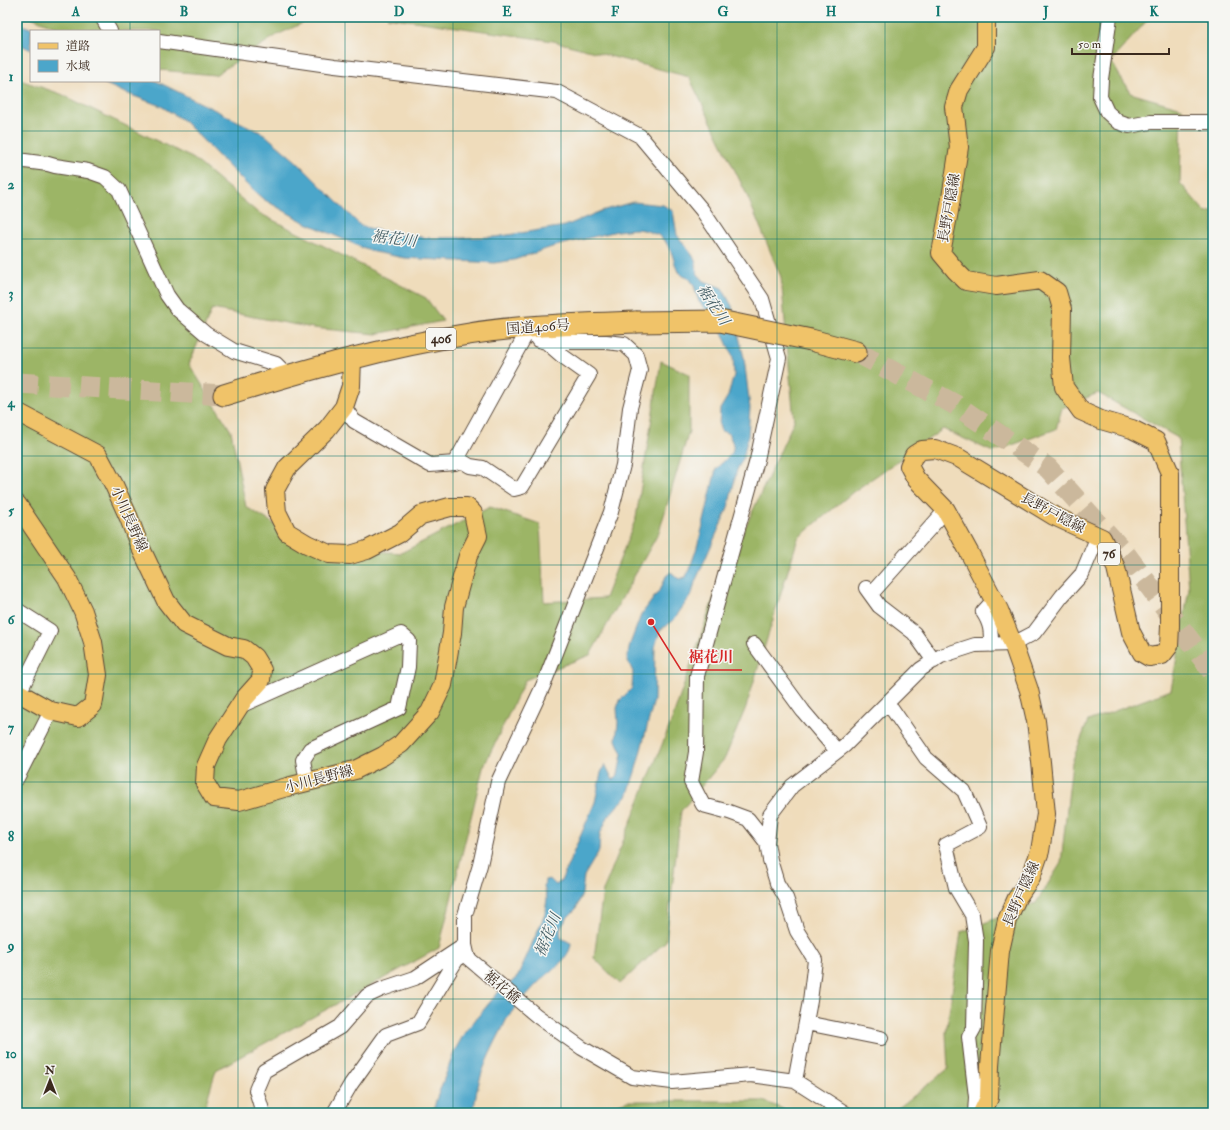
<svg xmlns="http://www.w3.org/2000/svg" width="1230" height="1130" font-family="'IM FELL Double Pica','Noto Serif JP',serif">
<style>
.forest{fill:#9cb566;stroke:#6c7042}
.water{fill:#4ca6ca;stroke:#446874}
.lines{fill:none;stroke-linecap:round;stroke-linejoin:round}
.highway-tunnel{stroke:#cbb89c;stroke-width:21;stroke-dasharray:21 10;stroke-linecap:butt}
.minor-casing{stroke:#564536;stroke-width:16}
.major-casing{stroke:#564536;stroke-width:20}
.highway-casing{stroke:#564536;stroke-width:23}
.minor{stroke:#fff;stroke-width:14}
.major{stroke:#f0c369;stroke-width:18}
.highway{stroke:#f0c369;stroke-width:21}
.highway-bridge-casing{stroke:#564536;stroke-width:23;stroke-linecap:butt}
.highway-bridge{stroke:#f0c369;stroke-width:21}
.grid{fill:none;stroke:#0f766e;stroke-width:1;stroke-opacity:0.55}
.labels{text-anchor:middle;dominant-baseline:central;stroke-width:3;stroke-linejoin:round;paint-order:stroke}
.shield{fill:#f6f6f2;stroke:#73675e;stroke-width:1}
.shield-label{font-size:13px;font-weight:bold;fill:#3b2a1e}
.street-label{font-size:14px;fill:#3b2a1e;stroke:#f6f6f2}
.water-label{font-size:15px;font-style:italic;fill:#425c63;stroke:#f6f6f2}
.leader{fill:none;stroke:#d62828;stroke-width:1.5}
.callout-dot{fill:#d62828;stroke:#f6f6f2;stroke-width:1.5}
.callout-label{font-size:15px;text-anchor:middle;font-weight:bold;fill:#d62828;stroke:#f6f6f2;stroke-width:3;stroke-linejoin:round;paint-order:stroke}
.neatline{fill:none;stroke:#0f766e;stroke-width:1.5}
.grid-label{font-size:13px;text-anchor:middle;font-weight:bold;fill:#0f766e}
</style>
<rect width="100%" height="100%" fill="#f6f6f2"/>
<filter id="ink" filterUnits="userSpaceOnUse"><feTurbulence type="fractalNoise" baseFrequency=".025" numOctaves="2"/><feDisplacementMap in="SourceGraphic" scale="8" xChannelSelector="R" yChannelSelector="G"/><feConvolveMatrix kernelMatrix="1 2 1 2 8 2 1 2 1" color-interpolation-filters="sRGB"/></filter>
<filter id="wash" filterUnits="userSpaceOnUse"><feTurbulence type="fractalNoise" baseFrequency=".012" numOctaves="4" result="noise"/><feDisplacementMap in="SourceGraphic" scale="16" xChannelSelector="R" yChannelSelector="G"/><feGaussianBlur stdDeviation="0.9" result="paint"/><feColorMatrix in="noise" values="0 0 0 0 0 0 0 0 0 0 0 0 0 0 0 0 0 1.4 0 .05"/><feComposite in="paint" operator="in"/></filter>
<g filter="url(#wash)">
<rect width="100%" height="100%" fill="#efdcbb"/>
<path class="forest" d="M31 17H316L277 35 215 75 159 70V31H65Z
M387 17H1150L1111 61 1130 93 1182 108 1180 183 1206 213 1213 211V1113H892L948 1069 946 1033 961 932 1036 903 1061 863 1072 762 1088 721 1171 690 1189 589 1178 438 1098 393 1062 408 1056 429 993 452 943 429 853 492 798 538 746 707 725 758 681 811 666 941 620 984 594 958 603 891 672 720 716 591 794 421 781 277 746 193 689 77 553 41Z
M17 79 61 94 194 159 257 212 426 298 443 321 376 334 313 328 212 309 189 364 231 431 246 507 313 547 401 553 490 507 540 524 544 602 605 598 636 518 661 361 689 374V431L659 532 590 655 525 680 483 768 439 948 216 1070 203 1113H17Z
M627 1101H763L793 1113H597Z"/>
<path class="water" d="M17 23 38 31H31V50L17 43Z
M99 81H156L264 134 297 162 361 226 389 233 430 238 495 237 565 226 601 211 633 202 663 205 673 211 677 235 693 256 696 263 697 273 704 281 722 288 732 306 744 358 750 408 748 436 743 458 737 470 728 508 695 582 692 594 682 608 673 621 660 630 655 647 654 700 636 769 627 797 618 805 608 817 600 834 599 851 584 876 582 894 576 909 567 918 560 929 561 938 571 943C570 960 550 971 539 982 529 992 519 1003 510 1014 505 1020 503 1029 499 1035 486 1060 475 1085 474 1113H433L436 1100 455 1050 465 1032 501 989H504L518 976 545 914 547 898 544 887 545 880 550 879 556 885 561 881 595 802 601 773 605 764 613 780 618 775 622 754 616 740 618 723 617 708 620 700 632 688 633 672 627 659 630 644 641 615 661 588 666 576 671 572 679 579 686 577C701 543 707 506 716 469 729 454 740 455 728 433L721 431 719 425 720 409 728 396 734 375 733 357 717 321 699 302 694 286 690 279 683 276 677 270 672 254 666 242 658 235 644 230 635 229 617 231 552 247 514 260 494 263 404 258 370 251 304 222 263 199 243 181 184 121 161 106 123 92Z"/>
</g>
<g filter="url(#ink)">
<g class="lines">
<path class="highway-tunnel" d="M856 352 954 404 1048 468 1127 556 1213 672
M17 383 224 395"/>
<defs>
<path id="minor" d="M102 17 110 31
M1110 17 1101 79 1100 97 1107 112 1118 122 1129 126 1151 122H1213
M159 41 335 66 557 92 640 136 702 210 762 299 779 358 757 460 697 676 696 752 691 782 703 805 729 812 748 819 767 843
M17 160 48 164 55 166 88 171 105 177 119 190 167 295 177 309 206 334 234 351 276 364 287 375
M344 407 354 421 430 465 455 463 530 327 538 340 546 342H606L624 344 636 355 640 370 630 408 623 465 611 512 543 686 498 782 480 865 465 915V945L468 958 537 1016 582 1048 632 1077 672 1082 751 1075 795 1081 845 1113
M457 458 470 466 483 468 514 489 522 487 589 375 561 355 546 342
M866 588 879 606 914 633 934 661
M871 594 946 510
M17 610 50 631 19 693
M754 644 803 711 837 751
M991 645C991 631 991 624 983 612L994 600
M888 703 926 758 964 791 980 827 946 845 956 888 972 915 976 941 974 1028 969 1037 976 1097 975 1113
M240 706 401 634 409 641 408 667 399 708 310 749 303 760 307 782
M17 778 51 711
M806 1023 881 1038
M795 1081 810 1001 815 960 797 931 786 898 777 883 770 860 767 843 770 815 792 786 844 746 921 669 941 656 975 645 1013 644 1034 633 1062 596 1082 574 1098 536
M263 1113 256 1090 264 1071 340 1027 367 996 382 989 415 978 465 945
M334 1113 351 1084 386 1035 418 1023 463 949"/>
<path id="major" d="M17 412 98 455 114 485 129 518 138 542 166 601 184 624 228 646 244 649 254 657 262 670 261 680 244 699 218 739 206 766 205 783 214 798 239 801 287 787 355 770 383 756 401 744 420 723 430 712 443 685 452 633 454 607 468 556 478 536 473 513 467 507H450L421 515 400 533 367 550 350 555 329 554 307 544 287 532 277 512 275 490 287 468 327 429 344 407 351 386 352 358
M17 504 67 578 83 611 93 642 98 675 93 705 78 717 51 711 17 692
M982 1113 989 1098 990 1066 1000 951 1007 920 1017 898 1031 877 1040 851 1046 814 1041 762 1036 721 1029 690 1013 644 999 610 969 552 946 510 916 479 909 466 914 455 922 450 935 449 959 458 1054 516 1102 538 1116 568 1131 632 1142 653 1149 657 1162 655 1169 646 1170 626V473L1156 441 1132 429 1101 420 1081 411 1064 387 1061 358 1062 309 1057 292 1040 280 996 286 966 281 956 271 941 253 949 211 959 147 954 107 959 90 986 47V17"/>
<path id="highway" d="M811 340 856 352
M224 395C305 370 386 347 469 334 524 325 580 324 636 322"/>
</defs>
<use href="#minor" class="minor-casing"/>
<use href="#major" class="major-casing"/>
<use href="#highway" class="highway-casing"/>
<use href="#minor" class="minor"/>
<use href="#major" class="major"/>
<use href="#highway" class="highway"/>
<defs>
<path id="highway-bridge" d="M636 322 720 321 811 340"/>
</defs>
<use href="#highway-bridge" class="highway-bridge-casing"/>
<use href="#highway-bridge" class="highway-bridge"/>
</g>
</g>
<path class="grid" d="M130 17V31M238 17V1113M345 17V1113M453 17V1113M561 17V1113M669 17V1113M777 17V1113M885 17V1113M992 17V1113M1100 17V1113M130 81V1113M17 131H1213M17 239H1213M17 348H1213M17 456H1213M17 565H1213M17 674H1213M17 782H1213M17 891H1213M17 999H1213"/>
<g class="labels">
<g class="shield">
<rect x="426" y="328" width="30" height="22" rx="3"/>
<rect x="1098" y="543" width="22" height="22" rx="3"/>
</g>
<g class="shield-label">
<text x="441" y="339">406</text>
<text x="1109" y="554">76</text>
</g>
<g class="street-label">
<text transform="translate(949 208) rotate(-80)">長野戸隠線</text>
<text transform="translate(538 327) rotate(-4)">国道406号</text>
<text transform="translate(1053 513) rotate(28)">長野戸隠線</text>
<text transform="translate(129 519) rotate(66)">小川長野線</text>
<text transform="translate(319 779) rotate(-15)">小川長野線</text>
<text transform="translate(1021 894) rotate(-66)">長野戸隠線</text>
<text transform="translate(502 987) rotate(40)">裾花橋</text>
</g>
<g class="water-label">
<text transform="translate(394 239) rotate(7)">裾花川</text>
<text transform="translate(713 305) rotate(56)">裾花川</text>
<text transform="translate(548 935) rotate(-68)">裾花川</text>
</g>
</g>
<path class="leader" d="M651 622L681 670H742"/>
<circle class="callout-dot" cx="651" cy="622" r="4"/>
<g class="callout-label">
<text x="711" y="662">裾花川</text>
</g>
<rect width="1230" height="1130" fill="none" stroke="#f6f6f2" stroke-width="44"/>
<rect x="30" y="30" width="130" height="52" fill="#f6f6f2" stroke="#aba49d"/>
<rect x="38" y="43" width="20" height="6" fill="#f0c369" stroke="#aba49d"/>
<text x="66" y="50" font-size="12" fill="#3b2a1e">道路</text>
<rect x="38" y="60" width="20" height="12" fill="#4ca6ca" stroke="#aba49d"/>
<text x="66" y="70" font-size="12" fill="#3b2a1e">水域</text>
<g transform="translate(50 1080)" stroke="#f6f6f2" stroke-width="3" paint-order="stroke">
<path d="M0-3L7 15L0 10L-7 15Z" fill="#3b2a1e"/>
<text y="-6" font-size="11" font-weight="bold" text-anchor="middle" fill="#3b2a1e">N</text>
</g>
<path d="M1072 48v6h97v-6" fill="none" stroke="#3b2a1e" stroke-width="2"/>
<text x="1078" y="48" font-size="12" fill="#3b2a1e" stroke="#f6f6f2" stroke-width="3" paint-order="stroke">50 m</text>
<rect x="22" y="22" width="1186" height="1086" class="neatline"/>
<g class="grid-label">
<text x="76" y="16">A</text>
<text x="184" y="16">B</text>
<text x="292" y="16">C</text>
<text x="399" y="16">D</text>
<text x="507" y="16">E</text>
<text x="615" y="16">F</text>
<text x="723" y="16">G</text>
<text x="831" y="16">H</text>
<text x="938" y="16">I</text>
<text x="1046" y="16">J</text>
<text x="1154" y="16">K</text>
<text x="11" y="81">1</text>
<text x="11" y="189">2</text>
<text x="11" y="298">3</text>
<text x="11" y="407">4</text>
<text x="11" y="515">5</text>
<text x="11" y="624">6</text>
<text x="11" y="732">7</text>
<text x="11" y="841">8</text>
<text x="11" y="950">9</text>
<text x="11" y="1058">10</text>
</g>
</svg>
